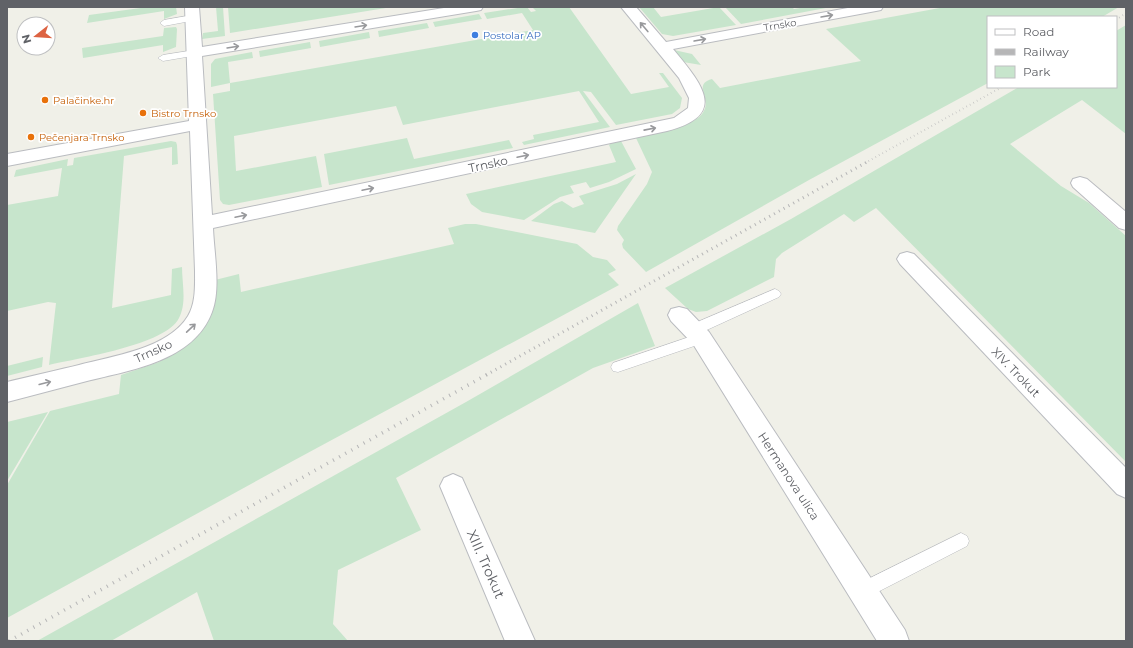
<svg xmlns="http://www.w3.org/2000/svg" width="1133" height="648" font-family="Montserrat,sans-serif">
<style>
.green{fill:#c7e5cc}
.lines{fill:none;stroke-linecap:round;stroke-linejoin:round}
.service-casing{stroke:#babcc0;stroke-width:1}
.minor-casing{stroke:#babcc0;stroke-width:2}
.service{fill:#fff;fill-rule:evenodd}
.minor{fill:#fff;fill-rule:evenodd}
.rail-far2{stroke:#b6b6b7;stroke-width:2;stroke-dasharray:0.5 3.5;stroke-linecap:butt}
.rail-far1{stroke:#b6b6b7;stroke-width:3;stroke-dasharray:1 4.5;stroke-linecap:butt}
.rail{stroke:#b6b6b7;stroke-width:3.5;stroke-dasharray:1 6;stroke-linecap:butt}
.oneway{stroke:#98999c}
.shop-dot{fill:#3f7fe0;stroke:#fff;stroke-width:1.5}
.food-dot{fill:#e8710a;stroke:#fff;stroke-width:1.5}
.labels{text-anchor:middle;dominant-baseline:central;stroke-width:3.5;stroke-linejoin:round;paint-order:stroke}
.far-street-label{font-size:10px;fill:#606267;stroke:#fff}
.far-shop-label{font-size:10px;fill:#366cbe;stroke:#fff;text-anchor:start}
.far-food-label{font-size:10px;fill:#c56008;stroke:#fff;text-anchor:start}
.street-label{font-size:12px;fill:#606267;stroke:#fff}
.near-street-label{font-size:14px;fill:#606267;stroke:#fff}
</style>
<rect width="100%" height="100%" fill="#f0f0e8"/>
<path class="green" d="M148 7H176L177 14 164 19V11L87 23 89 15Z
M216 7H223L225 36 202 39 203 33 218 31Z
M228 7H392L230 33Z
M524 7H527L531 12 536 11 532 7H569L631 94 669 87 659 73H663L682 98 680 108 672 114 616 125 591 92 583 91 610 127 524 145 522 142 534 139 533 135 599 122 579 91 403 125 396 106 234 136 236 171 316 156 322 187 229 205 223 204 220 200 213 94 230 91V83L211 87V64L215 59 220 58 252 52 253 58 228 62 230 83 533 30 522 13 487 19 484 13Z
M639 7H653L661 17 719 7 736 25 673 36 662 34Z
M725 7H792L794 9 806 7H831L741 24Z
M945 7H1119L1102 17H988V83L809 180 646 272 623 248 622 244 624 240 617 230 618 226 647 184 652 172 636 138C653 133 691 128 702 114 714 99 691 85 712 79L720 88 861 61 826 29Z
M479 14 482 19 435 27 433 22Z
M427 23 429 28 379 37 378 31Z
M1126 25V134L1082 100 1010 144 1061 186 1089 203 1126 236V462L876 208 854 222 844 214 782 253 776 259 774 277 707 311 696 312 688 309 665 288 791 219 1019 87H1116V31Z
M176 27 177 29 176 47 163 52V45L83 58 82 48 163 36 164 28Z
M369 32 370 38 320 47 319 41Z
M310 42 311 48 260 57 259 51Z
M674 50 692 54 701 65 683 62 673 52Z
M407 138 414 159 509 140 513 148 329 185 324 154Z
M617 140 621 141 636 169 609 182 590 188 586 182 570 186 574 193 560 197 524 220 482 212 471 204 466 194 616 162 609 145 612 142Z
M171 141 176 142 177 145 178 164 172 165V147L124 156 112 308 171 295 172 269 182 267C182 283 187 303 179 318 166 345 78 358 49 365L56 303 48 302 7 311V205L58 196 62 168 14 177 16 170 68 159 67 166 73 165 74 158Z
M636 174 595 233 531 221 554 204 562 201 573 208 584 204 579 196 617 184Z
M465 224H476L577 244 593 257 607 260 616 270 608 274 619 285 291 462 7 618V485L50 411 119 394 121 375 159 362 184 346 214 304 216 298 215 280 239 274 241 292 454 244 448 228Z
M638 303 655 346 593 368 396 478 421 530 338 570 333 624 348 641H214L197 592 111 641H37L466 402Z
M43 357 42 367 7 376V366Z
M48 412 7 481V422Z"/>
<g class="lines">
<defs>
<path id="service" d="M193 15 197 18 196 20 164 26 160 23 164 20Z
M195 50 198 51 199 53 198 55 163 61 158 58 163 55Z
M775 289 779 291 781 294 779 297 698 334 693 335 688 334 686 330 688 326Z
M701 333 706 334 708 338 706 342 618 372 613 371 611 367 613 363Z
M961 533 967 536 969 541 967 546 868 597 862 599 856 597 854 591 856 585Z"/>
<path id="minor" d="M185 7H199L202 47 450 7H483L481 10 476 11 202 56 212 215 674 118 688 108 689 98 679 78 621 7H636L666 42 853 7H883L881 10 876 11 673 49C701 83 730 115 667 131L213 228C214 253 221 289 212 312 194 361 131 370 87 381 60 388 34 395 7 402V382C31 376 55 371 79 365 112 356 168 349 188 316 196 303 195 285 195 271L190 131 7 166V154L189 121Z
M1080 177 1087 179 1126 212V230L1119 228 1073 187 1071 183 1073 179Z
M907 252 914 254 1126 468V498L1117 494 900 264 897 259 900 254Z
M679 307 687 309 709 332 905 630 909 641H877L693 344 671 321 668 315 671 309Z
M453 474 462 478 535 641H505L440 486 444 478Z"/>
</defs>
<use href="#service" class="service-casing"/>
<use href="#minor" class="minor-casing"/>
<use href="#service" class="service"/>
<use href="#minor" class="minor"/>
<path class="rail-far2" d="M1116 20 1126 13
M865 163 1002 87"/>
<path class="rail-far1" d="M486 375 867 162"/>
<path class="rail" d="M9 641 488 374"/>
</g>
<defs><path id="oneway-shaft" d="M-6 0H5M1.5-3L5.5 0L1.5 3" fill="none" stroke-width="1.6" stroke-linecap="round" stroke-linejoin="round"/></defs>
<g class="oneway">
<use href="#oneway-shaft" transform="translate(827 16) rotate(-10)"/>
<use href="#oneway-shaft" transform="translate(361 26) rotate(-9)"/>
<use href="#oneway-shaft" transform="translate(644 27) rotate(-130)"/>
<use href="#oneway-shaft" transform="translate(700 40) rotate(-10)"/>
<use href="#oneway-shaft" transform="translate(233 47) rotate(-9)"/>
<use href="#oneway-shaft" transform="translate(650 129) rotate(-11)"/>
<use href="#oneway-shaft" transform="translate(523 156) rotate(-12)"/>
<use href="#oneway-shaft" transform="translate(368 189) rotate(-12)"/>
<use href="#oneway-shaft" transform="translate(241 216) rotate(-12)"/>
<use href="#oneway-shaft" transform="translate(191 328) rotate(-43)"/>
<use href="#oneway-shaft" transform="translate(45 383) rotate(-14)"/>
</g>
<circle class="shop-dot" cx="475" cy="35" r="4"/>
<g class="food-dot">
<circle cx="45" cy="100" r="4"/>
<circle cx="143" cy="113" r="4"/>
<circle cx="31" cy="137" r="4"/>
</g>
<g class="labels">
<g class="far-street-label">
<text transform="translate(780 25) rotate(-10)">Trnsko</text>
</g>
<g class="far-shop-label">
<text x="483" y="35">Postolar AP</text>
</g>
<g class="far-food-label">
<text x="53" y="100">Palačinke.hr</text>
<text x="151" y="113">Bistro Trnsko</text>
<text x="39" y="137">Pečenjara Trnsko</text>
</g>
<g class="street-label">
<text transform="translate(488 164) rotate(-12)">Trnsko</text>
<text transform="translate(153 351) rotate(-24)">Trnsko</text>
<text transform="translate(1016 372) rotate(46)">XIV. Trokut</text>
<text transform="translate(789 476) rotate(57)">Hermanova ulica</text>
</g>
<g class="near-street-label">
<text transform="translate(486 564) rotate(66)">XIII. Trokut</text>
</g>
</g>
<rect width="1133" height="648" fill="none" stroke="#606267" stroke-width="16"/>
<rect x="987" y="16" width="130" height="72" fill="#ffffff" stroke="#bfc0c2"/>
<rect x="995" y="29" width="20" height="6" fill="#ffffff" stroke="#bfc0c2"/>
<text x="1023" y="36" font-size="12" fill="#606267">Road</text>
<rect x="995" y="49" width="20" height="6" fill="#b6b6b7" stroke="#bfc0c2"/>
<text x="1023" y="56" font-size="12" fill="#606267">Railway</text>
<rect x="995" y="66" width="20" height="12" fill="#c7e5cc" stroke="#bfc0c2"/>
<text x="1023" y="76" font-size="12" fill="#606267">Park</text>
<g transform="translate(36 36) rotate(253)"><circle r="19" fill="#ffffff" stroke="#bfc0c2"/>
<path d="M0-3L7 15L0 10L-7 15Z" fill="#dd6342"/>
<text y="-6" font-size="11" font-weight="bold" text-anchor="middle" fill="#606267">N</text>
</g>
</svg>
